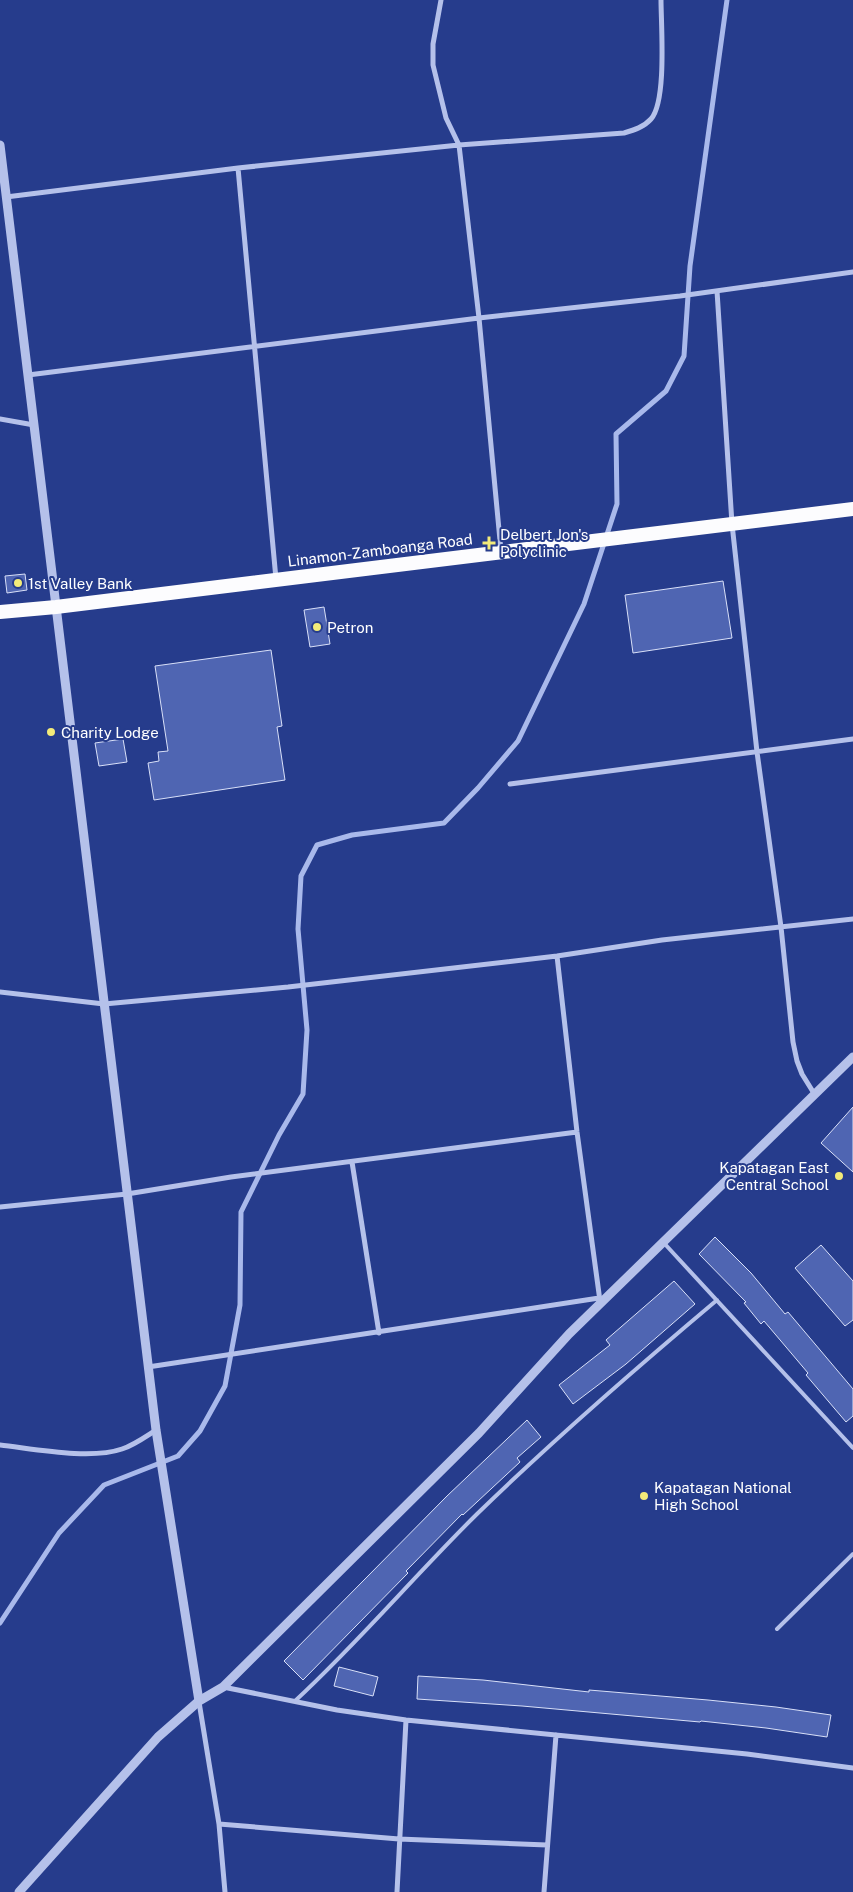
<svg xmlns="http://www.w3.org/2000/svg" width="853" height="1892" font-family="'Public Sans',sans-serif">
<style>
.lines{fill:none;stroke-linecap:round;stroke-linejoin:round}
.stream{stroke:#a9b9eb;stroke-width:5}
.building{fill:#4f65b2;stroke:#d9e0f8}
.service{stroke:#b5c1ea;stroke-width:4}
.minor{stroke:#b5c1ea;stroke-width:5}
.tertiary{stroke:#b5c1ea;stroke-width:9}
.trunk{stroke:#fcfcfe;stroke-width:14}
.poi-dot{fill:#f3eb79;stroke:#263c8c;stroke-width:2}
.labels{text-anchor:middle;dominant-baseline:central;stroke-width:4;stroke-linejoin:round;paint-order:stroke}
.poi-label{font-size:15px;fill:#fff;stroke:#263c8c;text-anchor:start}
.street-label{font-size:15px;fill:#fff;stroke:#263c8c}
</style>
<rect width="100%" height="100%" fill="#263c8c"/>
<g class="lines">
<path class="stream" d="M0 1623 59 1533 104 1485 178 1456 200 1431 225 1386 240 1305 241 1212 279 1135 303 1094 307 1030 298 929 301 876 317 845 352 835 444 823 478 788 518 741 584 604 617 504 616 434 666 391 684 356 690 266 727 0"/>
</g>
<path class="building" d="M25 574 27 590 7 593 5 576Z
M723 581 732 638 633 653 625 595Z
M324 607 330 644 310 647 304 610Z
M271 650 282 726 277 727 285 780 154 800 148 763 159 761 158 752 168 751 155 666Z
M123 739 127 762 99 766 95 743Z
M853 1107V1172L821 1143Z
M715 1237 751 1273 785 1314 788 1312 853 1389V1416L846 1422 806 1375 808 1373 764 1321 761 1324 744 1303 746 1302 699 1254Z
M821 1245 853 1281V1320L845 1326 795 1268Z
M674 1281 695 1304 626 1364 573 1404 559 1385 610 1345 606 1340Z
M527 1420 541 1437 517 1458 520 1462 463 1515 462 1514 406 1571 408 1573 303 1680 284 1661 447 1496Z
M339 1667 378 1677 373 1696 334 1686Z
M418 1676 483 1680 589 1692V1690L708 1700 776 1707 831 1715 827 1737 766 1728 701 1721 700 1722 522 1706 417 1699Z"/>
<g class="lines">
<path class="service" d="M663 1242 853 1448
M777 1629 853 1554
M295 1701C359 1642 415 1575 477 1514 554 1439 635 1369 717 1300"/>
<path class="minor" d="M441 0 433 44V65L446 118 459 145 479 318 501 551
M238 168 276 579
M6 197 238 168 459 145 624 133C634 130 644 127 651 119 667 101 661 25 661 0
M717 291 732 524 757 752 781 927 793 1042 797 1061 802 1074 815 1095
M28 375 479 318 680 296 853 272
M0 419 34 425
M510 784 853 739
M557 956 577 1132 600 1301
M0 992 104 1004 288 987 557 956 662 940 853 919
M352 1162 379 1333
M0 1207 127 1194 231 1177 577 1132
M148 1367 599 1298
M0 1445C35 1449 90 1460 122 1449 134 1445 145 1437 156 1430
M223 1687 337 1710 406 1720 747 1754 853 1768
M199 1702 219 1824 225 1892
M219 1824 399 1839 547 1845
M397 1892 406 1720
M544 1892 556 1735"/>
<path class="tertiary" d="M0 145 156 1430 199 1701
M19 1892 158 1737 199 1701 223 1687 479 1433 569 1334 853 1057"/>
<path class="trunk" d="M0 612 56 607 853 509"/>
</g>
<g class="poi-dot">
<path d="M486.5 535.5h5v5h5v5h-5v5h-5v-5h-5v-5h5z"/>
<circle cx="18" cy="583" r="5"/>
<circle cx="317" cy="627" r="5"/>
<circle cx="51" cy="732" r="5"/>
<circle cx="839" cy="1176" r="5"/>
<circle cx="644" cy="1496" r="5"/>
</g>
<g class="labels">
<g class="poi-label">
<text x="500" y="534">Delbert Jon's<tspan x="500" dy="17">Polyclinic</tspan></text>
<text x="28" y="583">1st Valley Bank</text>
<text x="327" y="627">Petron</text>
<text x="61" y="732">Charity Lodge</text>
<text x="829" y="1167" text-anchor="end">Kapatagan East<tspan x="829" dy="17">Central School</tspan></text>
<text x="654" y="1487">Kapatagan National<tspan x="654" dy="17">High School</tspan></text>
</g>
<g class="street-label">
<text transform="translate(380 550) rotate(-7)">Linamon-Zamboanga Road</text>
</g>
</g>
</svg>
